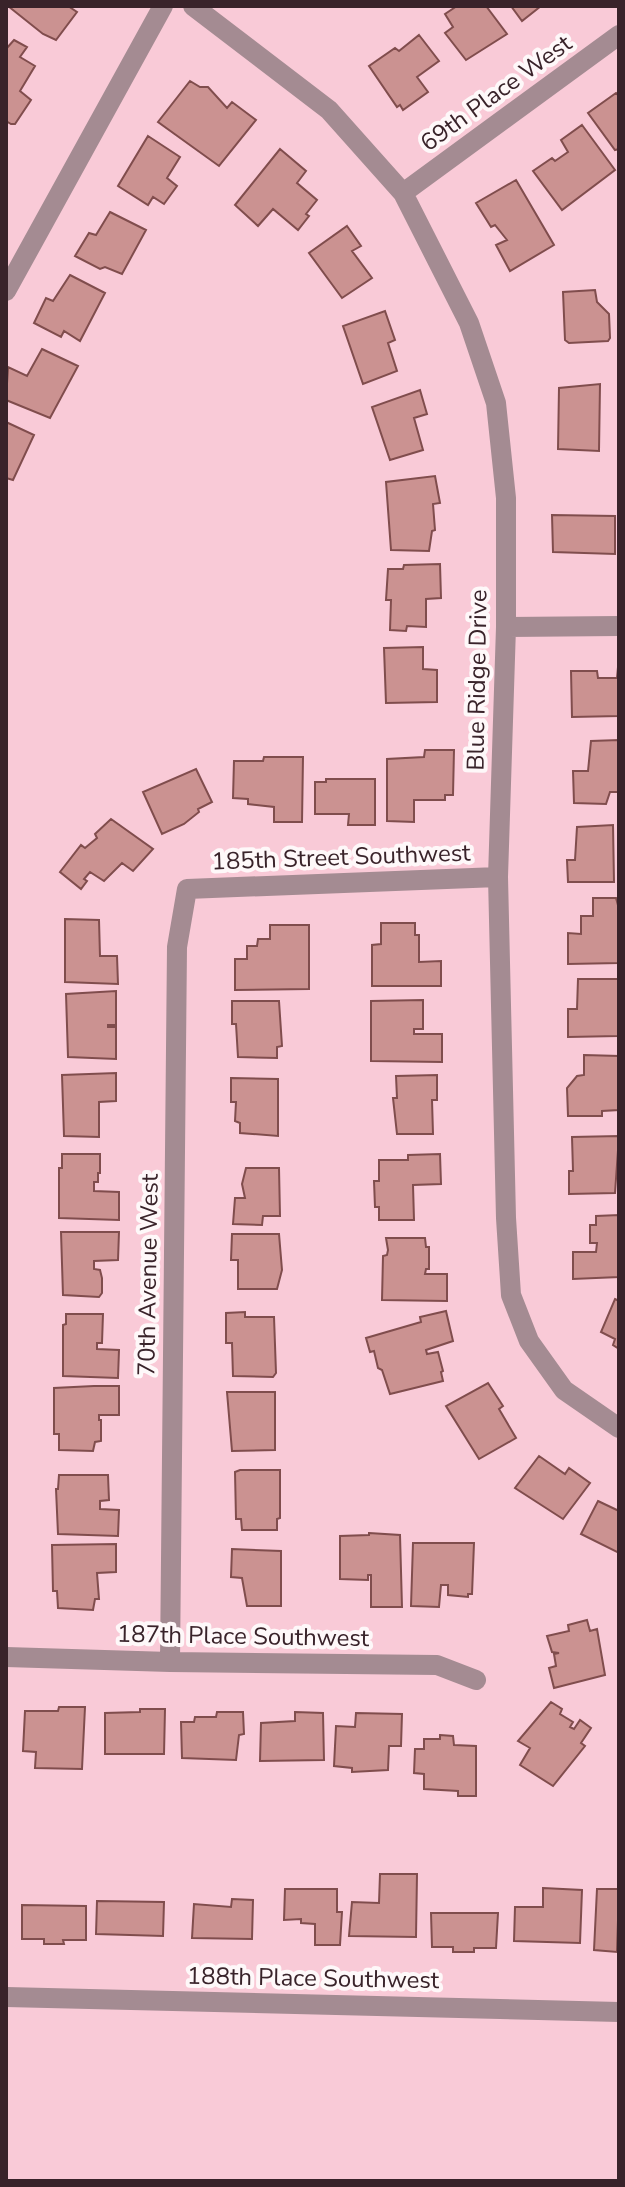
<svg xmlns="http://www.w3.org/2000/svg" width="625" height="2187" font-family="'Nunito Sans',sans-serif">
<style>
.building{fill:#cb9291;stroke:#804d4d;stroke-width:2}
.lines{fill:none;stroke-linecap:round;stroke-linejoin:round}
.street{stroke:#a48b92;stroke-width:20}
.labels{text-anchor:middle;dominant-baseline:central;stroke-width:8;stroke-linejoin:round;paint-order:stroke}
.street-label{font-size:24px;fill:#39232a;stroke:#fef8f9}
</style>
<rect width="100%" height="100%" fill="#f9cad7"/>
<path class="building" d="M8 6H68L77 12 56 40 43 34Z
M457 6H486L507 34 466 60 445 33 453 27 445 14Z
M511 6H541L522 21Z
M419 35 439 61 417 77 428 92 403 110 400 105 397 107 369 66 395 48 399 51Z
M14 40 27 47 20 57 35 66 20 91 31 100 15 124H11L6 121V49Z
M190 81 200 87H208L227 108 232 102 256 120 219 166 158 122Z
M616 93 619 96V149L615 150 588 113Z
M582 125 615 170 562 210 533 171 552 158 555 161 568 152 561 140Z
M148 136 180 157 167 178 177 186 164 204 153 197 148 205 118 186Z
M280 149 306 171 297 183 317 200 306 214 309 216 298 230 273 209 258 226 235 205Z
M516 180 554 245 510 271 496 245 507 240 495 225 491 227 476 203Z
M110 212 146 230 122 274 105 267 100 269 75 256 89 233 96 235Z
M347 226 361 246 352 251 372 278 342 298 309 253Z
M70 275 105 293 80 341 64 331 61 337 34 323 46 298 53 301Z
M595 290 597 302 609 314 610 338 608 341 569 343 565 340 563 292Z
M385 311 395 340 388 343 397 371 363 384 343 326Z
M42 349 78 366 50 418 6 400 8 367 27 376Z
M600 384 599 451 558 449 559 388Z
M420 390 427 414 414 418 423 450 390 460 372 407Z
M6 422 34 435 13 480 6 478Z
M435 476 440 503 433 504 435 530 432 531 429 551 391 550 386 482Z
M552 515 615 516V554L553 552Z
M440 564 441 598 426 599V627L407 626 406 631 390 630 391 600H386L388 569H403L404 565Z
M423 647V669L437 670V702L386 703 384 648Z
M618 667 619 716 572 717 571 671H597L598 678H617Z
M619 740V792H610L606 804 574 803 573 771H588L591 741Z
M425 750H454L453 795H445V800H414V822L387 821V759L424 757Z
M264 757H303L302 822H274V807L248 804V799L233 798 234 761H263Z
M196 769 212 802 198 809 199 812 184 824 162 834 143 792Z
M326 779H375V825H348L349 814H315V782H326Z
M111 819 153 849 133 871 122 863 104 881 90 872 84 879 87 881 81 889 60 872 81 845 85 848 97 838 95 834Z
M613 825 614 882H568L567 860H575L577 827Z
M593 898H616L619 909V963L568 964V933L581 934V916H593Z
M65 919 99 920 100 956H117L118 984 65 982Z
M381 923H415V935H419V962L441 961V986H372V945L381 944Z
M270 925H309V989L235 990V959H247V946H257L258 939H270Z
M578 979H618V1036L568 1037V1009H577Z
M116 991V1025H108V1027H116V1059L68 1057 66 994Z
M423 1000V1029H414V1034H442V1062L371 1061V1001Z
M232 1001H279L282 1046 277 1047V1058L238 1057 236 1024H232Z
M584 1055 619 1056V1110L602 1111V1116H568L567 1088 577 1076 584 1075Z
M116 1073V1101L99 1102V1137L64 1136 62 1075Z
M437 1075V1100H432L433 1134H397L393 1098H397L396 1076Z
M231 1078 278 1079V1136L240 1133V1123L235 1121 236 1102H231Z
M619 1136 615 1193 569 1194V1171H573L572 1137Z
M62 1154H100V1173H98V1182H94V1191L119 1192V1220L59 1218V1168H62Z
M440 1154 441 1184 413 1185 414 1220H379V1207H375L374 1181H379V1160H408V1155Z
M246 1168H279L280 1216H263L262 1225 233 1224 235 1198H245L242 1184Z
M619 1215V1277L573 1279V1252H596L597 1243H590V1225H596V1216Z
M61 1232H119L118 1260 94 1261V1269L100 1270 102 1278V1293L99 1297 63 1295Z
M232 1234H279L282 1270 277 1289H238V1260H231Z
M386 1238H425L426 1247H429V1269H426L425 1274H447V1301L382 1300 383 1256 387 1255 388 1250Z
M615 1299 619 1301V1349L613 1345 615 1339 601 1332Z
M446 1311 453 1341 426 1350 427 1354 438 1352 443 1371 441 1372 443 1381 390 1394 382 1370 378 1368 374 1351 370 1352 366 1338 421 1322 420 1317Z
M245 1312V1317H274L276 1373 273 1377 233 1376 232 1343H226V1313Z
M66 1314H103L102 1343H97V1349L119 1350 118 1378 63 1376V1325L66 1324Z
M488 1383 503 1406 499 1409 516 1438 479 1459 446 1406Z
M94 1386H119V1415H99V1420H101V1441L95 1442 93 1451 59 1450V1434H54V1388Z
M227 1392H275V1450L232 1451Z
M539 1456 565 1474 569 1468 590 1483 563 1519 515 1488Z
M240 1470H280V1518L277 1519V1530H242L241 1519H236L235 1472Z
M59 1475H108L109 1500 100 1501V1509L119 1510 118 1536 58 1534 56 1489H58Z
M598 1501 619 1511V1553L581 1534Z
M369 1533 400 1535 402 1607H371V1575H368V1580L340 1579V1536L369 1535Z
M413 1543H474L472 1594H468V1597L448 1595V1585H441L439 1607 411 1606Z
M116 1544V1572L97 1573 99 1599H95L93 1610 58 1608 57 1591H53L52 1545Z
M232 1549 281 1551V1606H247L242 1578 231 1577Z
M587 1620 590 1631 597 1629 605 1675 554 1688 549 1668 556 1666 554 1654 559 1653 552 1652 547 1636 569 1631 568 1625Z
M551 1702 562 1709 560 1714 573 1722 570 1727 574 1729 580 1720 591 1728 581 1743 585 1746 553 1786 520 1765 530 1748 518 1741Z
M59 1707H85L82 1769 35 1768 36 1752 23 1751 25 1711H58Z
M140 1709H165L164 1754H105V1713L140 1712Z
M217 1712H243L244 1734 239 1735 236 1760 182 1758 181 1722H194L195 1717H216Z
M295 1712 323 1713 324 1760 260 1761 261 1723 295 1721Z
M356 1713 402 1714 401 1746H389L388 1770 352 1772V1768L334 1766 336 1726 355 1727Z
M440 1735 453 1736 454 1745 476 1746V1796H458V1791L424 1789V1774L414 1773 415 1749H424V1739H440Z
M380 1874H417L416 1937 349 1936 352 1902 379 1903Z
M543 1888 582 1890 580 1943 514 1941 515 1907H543Z
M285 1889H337V1912H342L340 1945H315V1924L301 1923V1919L284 1920Z
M597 1889H619L617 1952 594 1950Z
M232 1899 253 1900 252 1939 192 1938 194 1904 231 1907Z
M97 1901 164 1902 163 1936 96 1934Z
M22 1905 86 1906V1940H63L64 1944H44V1939H22Z
M431 1913H498L496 1948H474V1952H453V1947H432Z"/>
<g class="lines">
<path class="street" d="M193 6 329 110 403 193 469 323 496 403 506 498V627L498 877 506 1218 511 1295 529 1341 564 1390 619 1428
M403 193 619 35
M6 291 163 6
M506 627 619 626
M6 1657 170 1662 437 1665 476 1680
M170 1662 177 947 187 889 498 877
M6 1997 619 2012"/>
</g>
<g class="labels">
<g class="street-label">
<text transform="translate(496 93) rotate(-36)">69th Place West</text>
<text transform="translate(477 680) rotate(-89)">Blue Ridge Drive</text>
<text transform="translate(341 857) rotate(-2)">185th Street Southwest</text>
<text transform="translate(148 1275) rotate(-89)">70th Avenue West</text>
<text transform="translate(243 1636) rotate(1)">187th Place Southwest</text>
<text transform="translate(313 1978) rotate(1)">188th Place Southwest</text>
</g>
</g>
<rect width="625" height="2187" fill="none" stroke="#39232a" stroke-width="16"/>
</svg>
